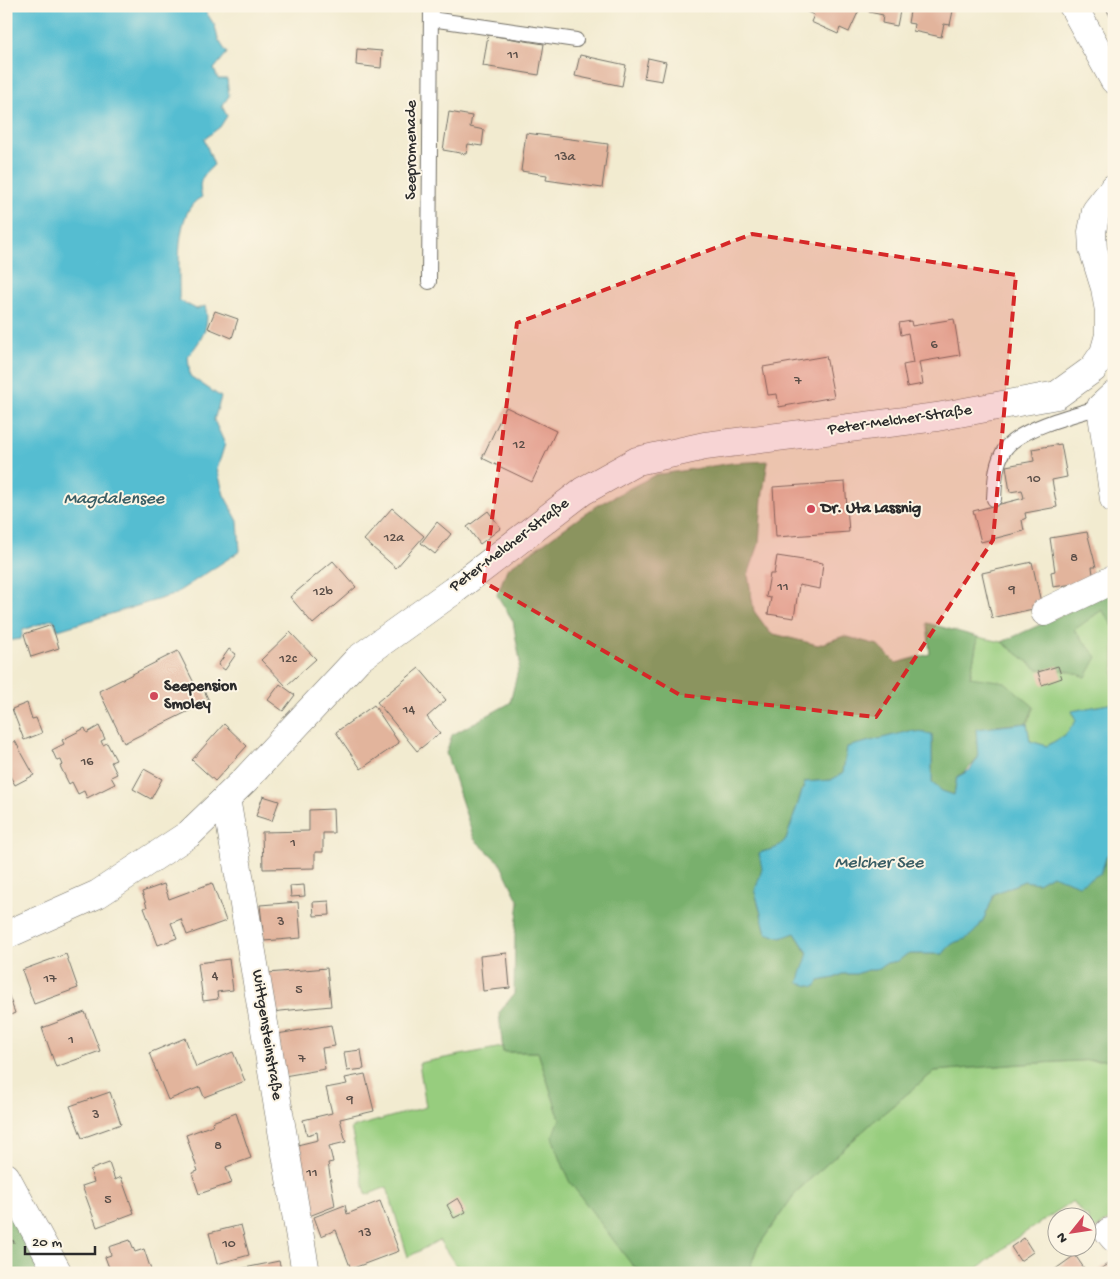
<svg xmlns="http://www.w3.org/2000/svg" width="1120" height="1279" font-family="'Gochi Hand',sans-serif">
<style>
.green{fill:#97cd7e;stroke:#617c54}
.forest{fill:#79b06d;stroke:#526e4c}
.water{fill:#55bdd1;stroke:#40747e}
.building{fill:#e2b49c}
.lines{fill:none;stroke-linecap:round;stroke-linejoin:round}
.lane-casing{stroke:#716e65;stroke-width:16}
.street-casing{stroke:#716e65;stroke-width:29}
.path{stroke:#716e65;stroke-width:3;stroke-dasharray:4 4;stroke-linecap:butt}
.lane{stroke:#fff;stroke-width:14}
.street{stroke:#fff;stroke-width:28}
.rail-casing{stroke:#2b2b2b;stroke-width:5.5}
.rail{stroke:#fcf5e5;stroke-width:4;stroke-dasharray:11;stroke-linecap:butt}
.marked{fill:#d62828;fill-opacity:0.2;stroke:#d62828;stroke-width:4;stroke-dasharray:10 6;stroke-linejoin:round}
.poi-dot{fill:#d1495b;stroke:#fcf5e5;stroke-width:2}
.labels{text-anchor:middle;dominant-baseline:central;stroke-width:4;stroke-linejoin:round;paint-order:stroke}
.number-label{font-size:14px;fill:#594d47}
.street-label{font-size:16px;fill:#2b2b2b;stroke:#fcf5e5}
.poi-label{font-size:16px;font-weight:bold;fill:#2b2b2b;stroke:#fcf5e5;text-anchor:start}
.water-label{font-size:18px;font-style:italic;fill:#3a5e65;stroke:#fcf5e5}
</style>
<rect width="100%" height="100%" fill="#fcf5e5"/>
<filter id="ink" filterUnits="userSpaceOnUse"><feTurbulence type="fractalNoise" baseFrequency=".02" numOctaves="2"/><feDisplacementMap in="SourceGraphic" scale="10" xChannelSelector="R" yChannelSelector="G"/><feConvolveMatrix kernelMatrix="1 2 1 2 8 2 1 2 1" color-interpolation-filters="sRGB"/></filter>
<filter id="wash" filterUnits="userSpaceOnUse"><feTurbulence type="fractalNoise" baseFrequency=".0096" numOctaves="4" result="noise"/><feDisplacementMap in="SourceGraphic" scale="20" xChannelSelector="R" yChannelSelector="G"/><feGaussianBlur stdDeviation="1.12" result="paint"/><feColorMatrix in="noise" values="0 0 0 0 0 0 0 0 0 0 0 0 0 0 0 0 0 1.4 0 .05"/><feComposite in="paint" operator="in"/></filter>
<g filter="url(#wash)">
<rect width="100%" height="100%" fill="#f2ebd0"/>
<path class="green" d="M1102 610 1114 627V703L1073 711 1077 721 1065 735 1047 746 1030 741 1027 723 1034 708 970 678 978 637 1002 642 1037 669 1065 670 1086 677 1073 630Z
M502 1047 503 1052H538L560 1120 632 1265 645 1273H461L439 1240 408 1257 387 1187 366 1195 351 1128 426 1107 419 1063Z
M1114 1059V1218L1093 1230 1088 1222V1216H1084L1073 1201 1015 1239 972 1273H748L757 1248 796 1192 874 1121 935 1071 1021 1064Z"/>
<path class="forest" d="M768 461 762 498 759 544 748 575 754 611 770 633 818 645 844 636 878 645 896 663 930 654 927 623 978 637 970 677 1005 682 1034 707 1027 723 994 726C984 747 978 765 957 777L954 795 942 791 932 783V734L910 731 847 747 843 773 831 780 805 782 786 840 776 848 759 853 763 869 755 891 766 933H795L808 954 819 981 834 978 842 974H856L868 970H876L887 963 898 961 907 954H943C956 936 959 945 971 935 983 925 989 908 994 894L1024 881 1038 883 1052 875 1101 873 1107 855 1114 849V1059L1021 1064 935 1071 874 1121 796 1192 757 1248 748 1273H645L632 1265 569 1181 552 1137 560 1120 538 1052H503L499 1013 514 994 515 935 519 902 500 863 474 839 446 753 452 735 510 703 520 662 513 621 497 595 507 569 596 506 655 475 732 463Z
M1114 591V627L1102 610 1074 630 1097 657 1086 677 1065 670 1037 669 1002 642Z
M6 1185 54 1273H6Z"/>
<path class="water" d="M6 6H202L215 26 218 39 227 53 214 69 218 79H227L229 96 222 106 227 116 220 127 204 139 214 165C203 175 197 181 202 197 173 210 180 273 179 300L196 309 205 306C211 326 201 341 188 356L190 376 221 397 214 420 225 444 217 469 224 495 238 521 240 551 173 595 58 630 53 619 23 630 21 639 6 641Z
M1114 703V849L1107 855 1101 873 1079 885 1052 875 1038 883 1024 881 994 894C989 908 983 925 971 935 959 945 956 936 943 954H907L898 961 887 963 876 970H868L856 974H842L834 978 819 981 815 987 798 983 808 953 795 933 781 938 766 933 755 891 762 869 759 853 776 848 786 840 805 782 831 780 843 773 847 747 910 731 932 734V783L942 791 954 795 957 777 970 770 978 758 976 729 1027 723 1030 741 1047 746 1065 735 1076 721 1072 711Z"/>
<g id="blocks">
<path class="building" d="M807 6H861L849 32 840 28 838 34 811 22 814 15 805 11Z
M870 6H901L897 26 882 23 883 15 869 12Z
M911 6H954L950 25 944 24 941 37 913 31 914 24 908 23Z
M488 35 544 44 539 75 483 66Z
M357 49 382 51 381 68 356 65Z
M580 55 626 65 622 86 575 76Z
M648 58 666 62 662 81 644 78Z
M449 112 472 116 470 127 484 130 482 146 468 144 466 154 443 150Z
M526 133 608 144 602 188 546 180 547 175 521 171Z
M215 311 238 319 232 338 208 328Z
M954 319 960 355 919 362 923 384 907 387 903 365 913 363 908 333 901 335 899 323 911 321 912 326Z
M826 356 834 397 779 407 777 394 768 395 763 367Z
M506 407 556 431 532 482 482 458Z
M1061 444 1067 477 1052 480 1057 507 1025 513 1026 518 1022 520 1024 531 981 542 973 511 1024 498 1022 490 1010 492 1006 466 1034 461 1032 449Z
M845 482 849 532 776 537 773 487Z
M392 508 424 536 396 568 364 540Z
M488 511 501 528 480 544 467 527Z
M437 522 451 534 435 554 421 543Z
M1087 532 1096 567H1092L1094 581 1053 587 1051 572 1055 571 1050 538Z
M777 556 823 563 820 589 799 585 794 618 768 614 771 598 766 597 770 574H774Z
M333 561 356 587 313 624 290 597Z
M1032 562 1042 607 992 618 982 573Z
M52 625 59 648 31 657 24 634Z
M290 632 316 659 286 686 261 660Z
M229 649 236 654 225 670 218 665Z
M178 651 198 691 203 688 209 701 124 743 99 691Z
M1058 666 1062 678 1042 685 1038 672Z
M419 668 446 700 427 717 440 733 417 751 377 702Z
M280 684 295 695 283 711 268 700Z
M27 703 32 719 36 718 42 733 24 740 12 709Z
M374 705 399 743 361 769 336 732Z
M224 724 247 746 215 781 192 760Z
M99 726 105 739 101 741 103 745 107 743 116 760 111 762 117 774 111 777 115 784 87 798 84 791 78 794 72 782 69 784 60 766 63 765 61 760 57 761 52 750 64 744 62 740 85 728 87 733Z
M15 741 34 775 15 785 6 769V746Z
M144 769 162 779 151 799 133 789Z
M263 796 279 801 272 821 256 816Z
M333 809 334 833H323V852H315V868L263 869 262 832 309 831V810Z
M6 848 11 851V861L7 877Z
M212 883 226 921 187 935 181 919 171 923 177 938 158 945 144 908 147 907 142 892 164 884 169 899Z
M304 885 305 896 291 897 290 886Z
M329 901 330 915 314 916 313 902Z
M298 902 301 938 264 941 260 905Z
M507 953 510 988 483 991 480 956Z
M66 954 78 988 34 1004 22 970Z
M229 959 233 990 217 992 218 999 203 1001 198 963Z
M327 968 331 1006 271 1012 268 973Z
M6 988 15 1013 6 1017Z
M85 1012 100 1051 56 1067 42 1028Z
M331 1025 335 1046 322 1048 325 1069 284 1076 277 1034Z
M185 1038 196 1067 233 1052 245 1081 204 1097 200 1087 168 1100 149 1053Z
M361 1050 364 1069 347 1071 344 1052Z
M365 1074 374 1111 340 1119 346 1142 329 1146 333 1162 328 1163 335 1206 304 1218 289 1147 318 1140 317 1132 307 1135 303 1120 332 1113 326 1088 347 1084 345 1078Z
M110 1092 121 1124 82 1138 70 1106Z
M236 1113 251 1158 226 1167 232 1183 199 1194 192 1173 198 1171 186 1135 213 1125 212 1122Z
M109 1163 115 1180 121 1177 134 1213 97 1227 82 1186 94 1182 90 1170Z
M458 1198 466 1212 454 1218 447 1205Z
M380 1201 399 1251 351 1269 336 1230 321 1236 314 1217 345 1205 347 1214Z
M241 1225 249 1255 217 1264 209 1233Z
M1024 1238 1033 1252 1020 1261 1011 1247Z
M130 1240 135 1252 144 1249 152 1273H111L105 1257 111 1255 109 1247Z
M1075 1255 1086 1271 1084 1273H1050Z
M279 1261 282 1273H225V1272Z
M1110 1262 1114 1266V1273H1095Z"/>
</g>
</g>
<g filter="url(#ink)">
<use href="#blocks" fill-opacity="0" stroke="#716e65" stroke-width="1"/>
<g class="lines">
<defs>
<path id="lane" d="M431 19 576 40
M429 282 431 6
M994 499C995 482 995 463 1005 449 1020 428 1076 414 1101 407"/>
<path id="street" d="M1073 6 1114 80
M1114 395 1101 407 1114 499
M1045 612 1114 579
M226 798 306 1273
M6 935 98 894 189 834 245 780 358 659 453 591 583 491 637 461 705 446 937 417 1057 395 1093 369 1104 353 1109 335V311L1105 288 1093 249 1092 232 1096 211 1114 188
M6 1177 58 1273
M1109 1232 1114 1238"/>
</defs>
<use href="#lane" class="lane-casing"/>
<use href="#street" class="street-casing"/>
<path class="path" d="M6 1246 14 1241"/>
<use href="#lane" class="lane"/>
<use href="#street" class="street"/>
<defs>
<path id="rail" d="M1108 6 1114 19"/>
</defs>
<use href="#rail" class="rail-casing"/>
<use href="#rail" class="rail"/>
</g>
</g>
<path class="marked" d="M752 234 1016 275 993 540 876 717 680 695 484 582 517 323Z"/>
<g class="poi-dot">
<circle cx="811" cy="509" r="5"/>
<circle cx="154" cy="696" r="5"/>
</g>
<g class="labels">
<g class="number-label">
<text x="513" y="55">11</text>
<text x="565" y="157">13a</text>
<text x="934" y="345">6</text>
<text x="798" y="381">7</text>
<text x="519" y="445">12</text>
<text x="1034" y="479">10</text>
<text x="394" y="538">12a</text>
<text x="1074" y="558">8</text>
<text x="783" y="587">11</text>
<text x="1012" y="590">9</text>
<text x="323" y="592">12b</text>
<text x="288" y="659">12c</text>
<text x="409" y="710">14</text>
<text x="87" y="762">16</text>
<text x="293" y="843">1</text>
<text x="281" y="922">3</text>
<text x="215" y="976">4</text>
<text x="50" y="979">17</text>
<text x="299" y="990">5</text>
<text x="71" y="1040">1</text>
<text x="302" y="1059">7</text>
<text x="350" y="1100">9</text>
<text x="96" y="1115">3</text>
<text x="218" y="1146">8</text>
<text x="312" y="1173">11</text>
<text x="108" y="1200">5</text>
<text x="365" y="1233">13</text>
<text x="229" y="1244">10</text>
</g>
<g class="street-label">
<text transform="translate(412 150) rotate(-90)">Seepromenade</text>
<text transform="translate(900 421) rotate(-8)">Peter-Melcher-Straße</text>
<text transform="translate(510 546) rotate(-37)">Peter-Melcher-Straße</text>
<text transform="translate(266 1035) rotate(81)">Wittgensteinstraße</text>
</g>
<g class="poi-label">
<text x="821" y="509">Dr. Uta Lassnig</text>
<text x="164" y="687">Seepension<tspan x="164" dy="18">Smoley</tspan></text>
</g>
<g class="water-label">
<text x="114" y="499">Magdalensee</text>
<text x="879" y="863">Melcher See</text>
</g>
</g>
<rect width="1120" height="1279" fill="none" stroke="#fcf5e5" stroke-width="25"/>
<g transform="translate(1072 1232) rotate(240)"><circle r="24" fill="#fcf5e5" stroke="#a8a49b"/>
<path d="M0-4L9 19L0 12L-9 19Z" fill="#d1495b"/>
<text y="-8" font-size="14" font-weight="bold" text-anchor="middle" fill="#2b2b2b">N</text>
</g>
<path d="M25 1246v8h70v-8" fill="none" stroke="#2b2b2b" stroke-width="2.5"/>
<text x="32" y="1246" font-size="15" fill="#2b2b2b" stroke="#fcf5e5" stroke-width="4" paint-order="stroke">20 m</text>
</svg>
